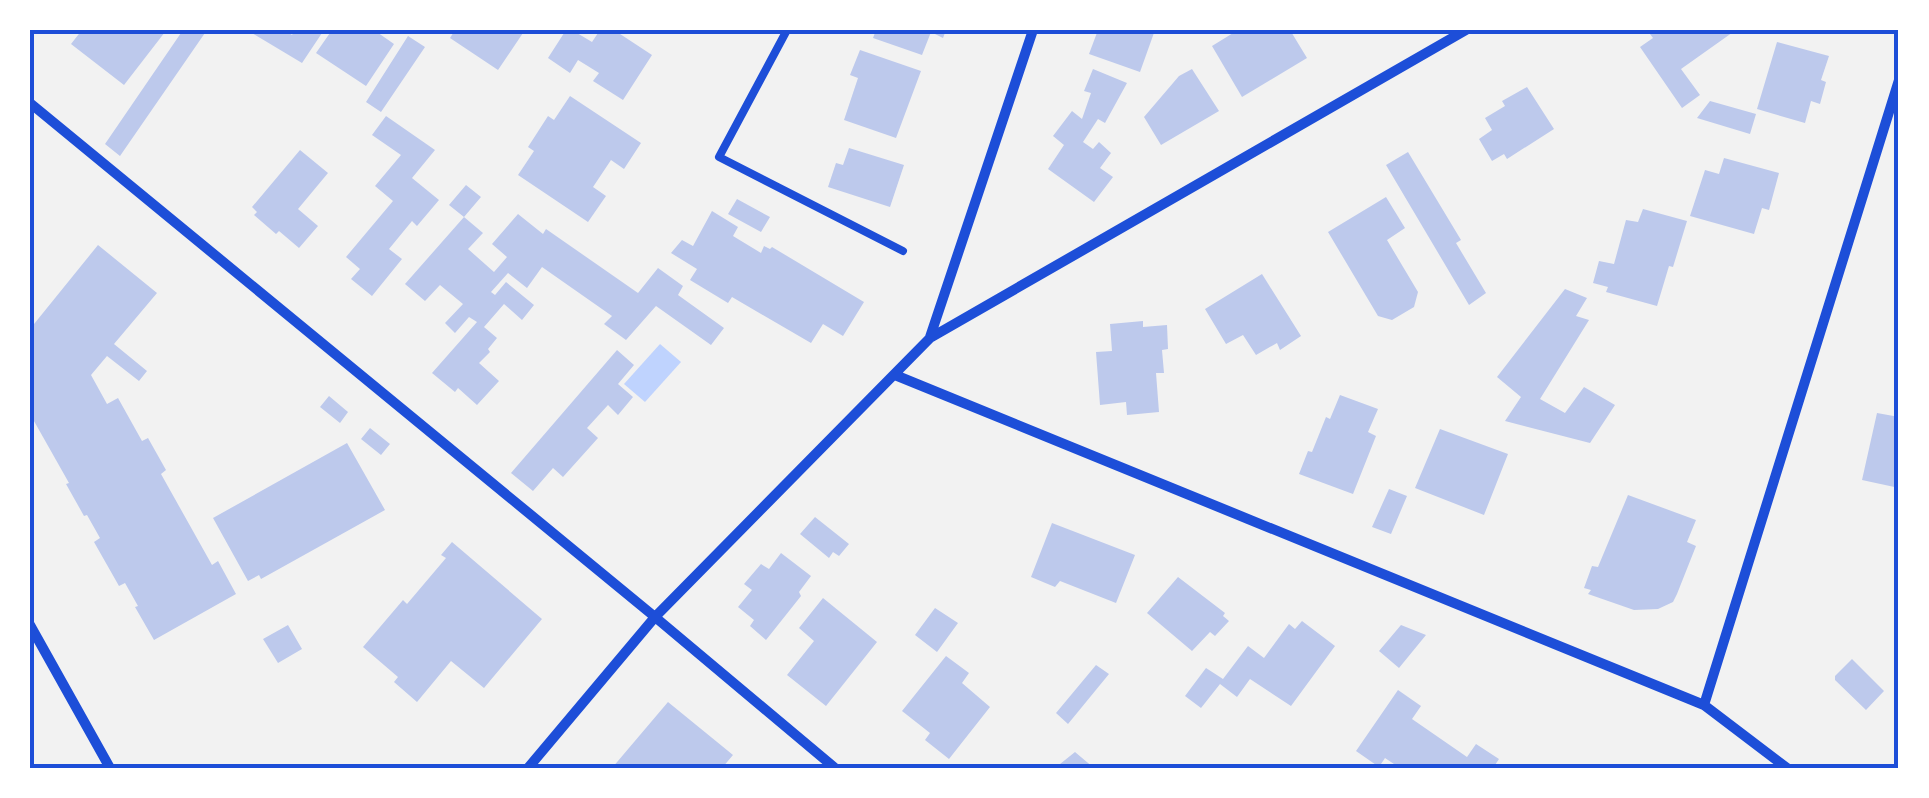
<svg xmlns="http://www.w3.org/2000/svg" width="1929" height="798" font-family="Manrope,sans-serif">
<style>
.water{fill:#bfd3fe}
.building{fill:#bdc9ec}
.lines{fill:none;stroke-linecap:round;stroke-linejoin:round}
.service{stroke:#1d4ed8;stroke-width:8}
.minor{stroke:#1d4ed8;stroke-width:10}
.neatline{fill:none;stroke:#1d4ed8;stroke-width:4}
</style>
<rect width="100%" height="100%" fill="#f2f2f2"/>
<path class="water" d="M660 344 681 362 645 402 624 384Z"/>
<path class="building" d="M82 30H162L165 32 124 85 71 44Z
M183 30H207L120 156 105 144Z
M247 30H285L292 35 295 30H324L302 63Z
M332 30H374L394 44 366 86 316 53Z
M455 30H525L498 70 450 38Z
M566 30H572L592 42 600 30H614L652 55 623 100 593 81 599 73 578 60 570 73 548 58Z
M876 30H946L943 38 931 32 922 55 873 38Z
M1098 30H1155L1140 72 1089 54Z
M1238 30H1290L1307 58 1242 97 1212 46Z
M1647 30H1736L1681 69 1700 95 1682 108 1640 47 1653 38Z
M408 36 425 47 381 112 366 102Z
M1777 42 1829 56 1821 80 1826 82 1820 104 1811 101 1805 123 1757 109Z
M860 50 921 71 896 138 844 120 858 78 850 75Z
M1093 69 1127 83 1105 123 1098 119 1083 142 1093 149 1099 142 1111 153 1100 168 1113 177 1094 202 1048 169 1064 145 1053 136 1072 111 1082 119 1091 93 1084 91Z
M1192 69 1219 111 1161 145 1144 117 1179 76Z
M1527 87 1554 129 1507 159 1504 154 1492 161 1479 139 1492 130 1485 118 1505 106 1502 101Z
M570 96 641 143 624 169 611 160 593 187 606 196 588 222 518 175 534 151 528 147 548 116 554 120Z
M1710 101 1756 114 1750 134 1697 118Z
M386 116 435 150 412 178 439 200 417 226 412 221 389 249 402 259 372 296 351 279 360 269 346 257 393 201 375 186 401 155 372 135Z
M849 148 904 165 890 207 828 187 836 163 843 165Z
M300 150 328 173 298 209 318 226 299 248 279 231 276 234 254 215 257 212 252 207Z
M1408 152 1461 240 1456 243 1486 293 1469 305 1386 165Z
M1724 158 1779 173 1769 210 1762 208 1754 234 1690 216 1705 170 1719 174Z
M466 185 481 197 464 217 449 205Z
M1386 197 1405 228 1387 240 1418 292 1414 307 1392 320 1378 316 1328 232Z
M737 199 770 217 761 232 728 214Z
M1643 209 1687 221 1673 267 1669 266 1657 306 1606 292 1608 287 1593 283 1599 261 1614 264 1626 220 1638 222Z
M712 211 738 227 733 236 761 253 764 246 770 249 772 247 864 302 843 336 823 324 811 343 732 297 728 303 690 280 697 269 671 253 682 240 693 246Z
M518 214 543 234 546 229 638 293 658 268 683 286 678 295 724 328 711 345 656 306 626 340 604 324 612 316 542 267 527 288 508 273 491 292 495 295 506 282 534 305 522 320 504 304 484 327 497 338 488 349 490 352 479 363 499 381 477 405 458 388 455 392 432 373 477 322 469 317 455 333 445 323 463 304 440 285 425 301 405 284 464 217 483 233 468 249 494 272 507 257 492 244Z
M98 245 157 293 114 344 147 371 139 381 107 356 91 375 107 404 118 398 142 441 148 438 166 470 161 474 212 565 218 561 236 594 154 640 135 607 138 606 125 583 119 586 94 542 100 538 87 515 84 516 66 484 69 483 30 414V329Z
M1262 274 1301 336 1280 350 1277 343 1256 355 1243 335 1226 344 1205 309Z
M1565 289 1587 298 1576 316 1589 320 1540 399 1565 413 1584 387 1615 405 1590 443 1505 421 1521 397 1497 377Z
M1143 321V327L1167 325 1168 349 1162 350 1164 373H1156L1159 412 1127 415 1126 402 1100 405 1096 352 1112 351 1110 324Z
M617 350 634 365 618 384 633 397 618 415 608 405 587 428 598 438 563 477 553 468 533 491 511 473Z
M1340 395 1378 409 1368 432 1376 436 1353 494 1299 474 1308 451 1312 452 1326 417 1330 419Z
M329 396 348 412 340 423 320 407Z
M1877 413 1899 417V488L1862 480Z
M370 428 390 444 381 455 361 439Z
M1440 429 1508 454 1484 515 1415 488Z
M347 443 385 510 261 579 259 575 248 581 213 518Z
M1389 489 1407 496 1391 534 1372 527Z
M1628 495 1696 520 1687 542 1696 546 1677 594 1673 602 1658 609 1634 610 1588 594 1591 590 1584 588 1592 566 1598 567Z
M815 517 849 544 839 556 833 552 829 558 800 534Z
M1052 523 1135 555 1116 603 1060 581 1055 587 1031 577Z
M452 542 542 619 484 688 451 661 417 702 394 682 398 677 363 647 403 600 407 604 446 558 441 555Z
M781 553 811 576 799 592 801 596 766 640 750 626 754 620 738 607 752 590 744 584 761 564 769 569Z
M1178 577 1225 613 1223 616 1229 621 1215 636 1210 632 1192 651 1147 613Z
M823 598 877 642 826 706 787 675 814 641 799 628Z
M935 608 958 623 937 652 915 635Z
M1302 621 1335 646 1291 706 1250 679 1237 697 1220 684 1201 708 1185 696 1206 668 1223 679 1248 646 1264 658 1289 624 1295 629Z
M288 625 302 649 278 663 263 639Z
M1401 625 1426 635 1399 668 1379 651Z
M946 656 969 673 962 683 990 707 949 759 925 740 930 733 902 711Z
M1852 659 1884 691 1866 710 1835 680V676Z
M1096 665 1109 674 1068 724 1056 713Z
M1398 690 1421 706 1412 719 1467 757 1476 744 1499 759 1493 768H1400L1385 758 1379 767 1356 751Z
M668 702 733 755 722 768H688L683 764 680 768H612Z
M1075 752 1094 768H1055Z"/>
<g class="lines">
<path class="service" d="M787 30 719 157 903 251"/>
<path class="minor" d="M30 103 655 617 835 768
M930 337 1033 30
M895 375 1704 705 1787 768
M30 625 110 768
M1704 705 1899 80
M528 768 655 617 930 338 1466 30"/>
</g>
<rect width="1929" height="798" fill="none" stroke="#ffffff" stroke-width="65"/>
<rect x="32" y="32" width="1864" height="734" class="neatline"/>
</svg>
